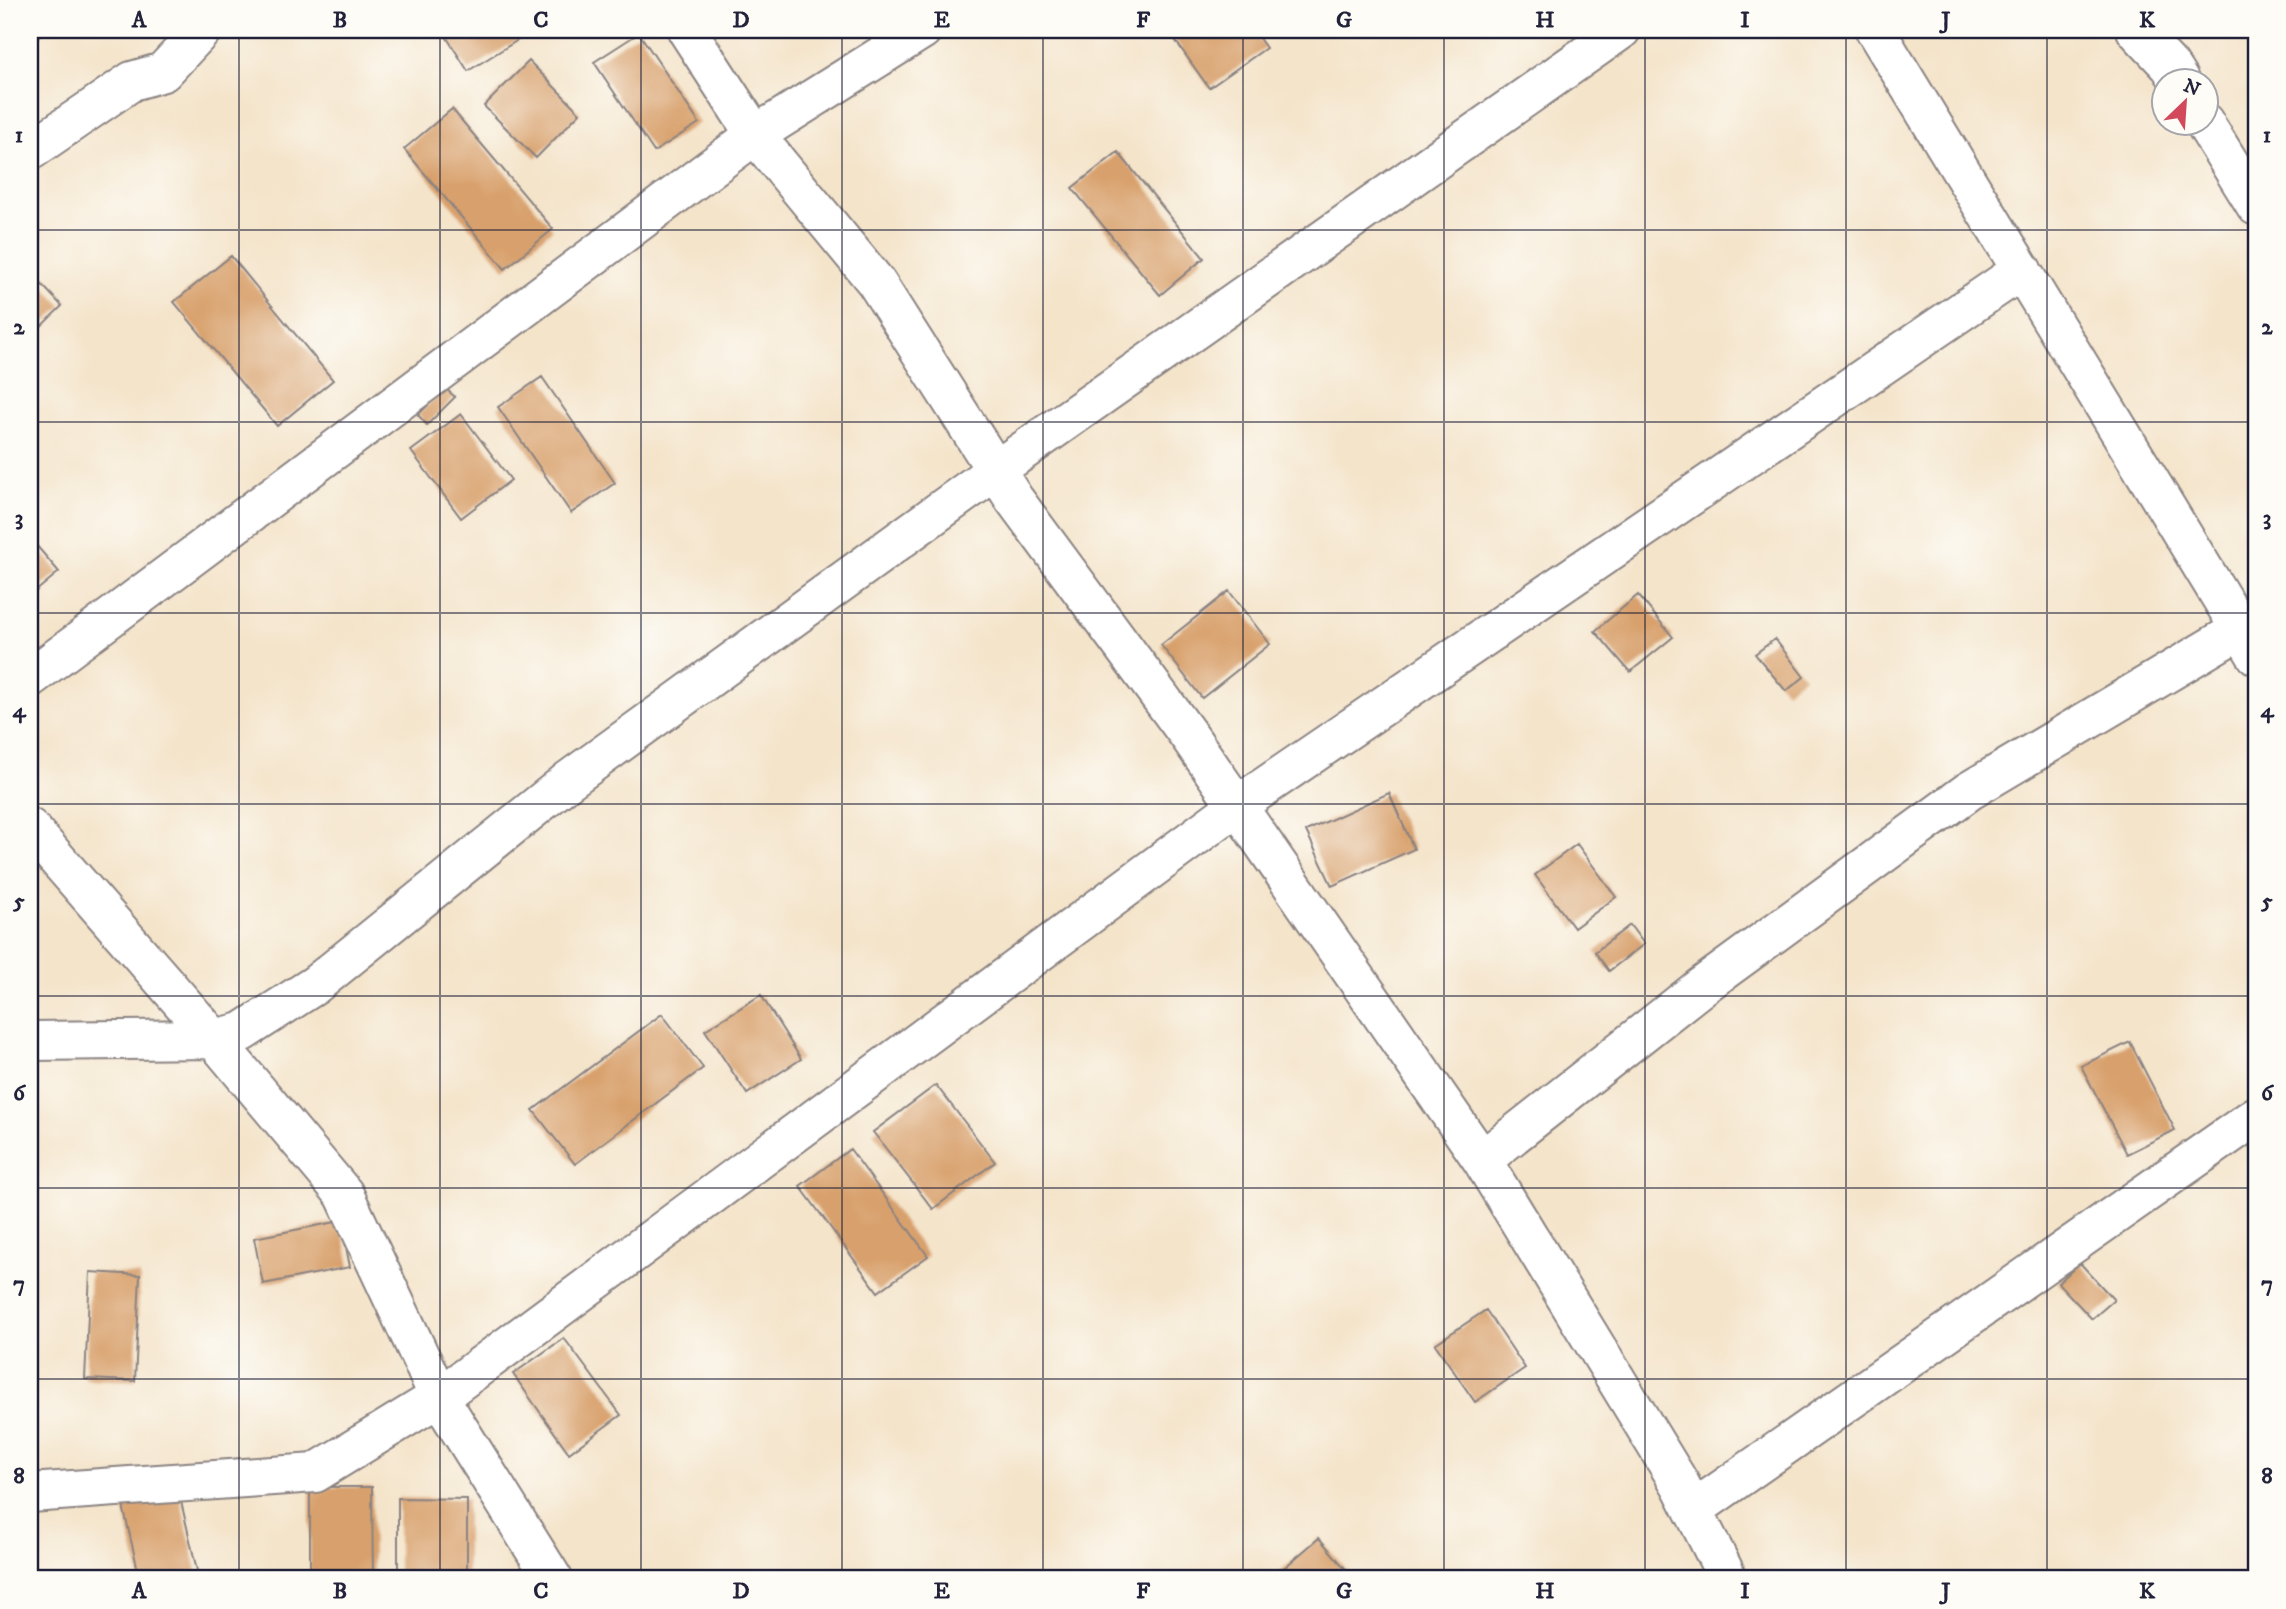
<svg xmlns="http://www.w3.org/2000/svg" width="2286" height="1609" font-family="'IM FELL DW Pica',serif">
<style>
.building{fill:#d8a06c}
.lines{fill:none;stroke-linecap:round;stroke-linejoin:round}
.minor-casing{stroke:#8b8382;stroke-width:42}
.minor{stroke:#fff;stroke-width:38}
.grid{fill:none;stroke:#22223b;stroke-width:2;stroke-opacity:0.55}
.neatline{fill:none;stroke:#22223b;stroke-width:2.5}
.grid-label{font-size:23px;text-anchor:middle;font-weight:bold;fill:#22223b}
</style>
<rect width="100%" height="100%" fill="#fdfcf7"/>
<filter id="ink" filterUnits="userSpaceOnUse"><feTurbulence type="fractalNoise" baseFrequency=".0143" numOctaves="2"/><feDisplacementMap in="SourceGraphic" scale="14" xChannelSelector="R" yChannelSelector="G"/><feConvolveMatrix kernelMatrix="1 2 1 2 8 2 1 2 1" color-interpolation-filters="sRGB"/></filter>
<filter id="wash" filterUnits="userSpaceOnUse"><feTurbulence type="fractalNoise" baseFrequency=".00686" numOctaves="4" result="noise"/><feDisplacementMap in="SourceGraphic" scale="28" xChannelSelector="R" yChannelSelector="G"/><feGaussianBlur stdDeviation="1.57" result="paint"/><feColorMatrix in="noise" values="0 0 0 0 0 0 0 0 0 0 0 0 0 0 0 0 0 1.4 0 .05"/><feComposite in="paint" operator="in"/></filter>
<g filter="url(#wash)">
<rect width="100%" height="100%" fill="#f4e4ca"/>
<g id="blocks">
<path class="building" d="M30 30H42L30 54Z
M442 30H534L468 71Z
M1168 30H1253L1266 48 1209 88Z
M639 33 699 123 654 152 594 62Z
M529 61 580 113 536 158 484 106Z
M452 109 553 229 505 269 404 149Z
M1118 152 1204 258 1160 295 1072 188Z
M231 256 333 380 277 426 174 302Z
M30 272 62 306 30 337Z
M542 377 615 483 571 513 498 407Z
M445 388 455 397 427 425 418 415Z
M461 414 511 480 461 518 411 451Z
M30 538 59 572 30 596Z
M1229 591 1270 644 1202 698 1161 645Z
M1638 595 1673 637 1630 672 1595 631Z
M1775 639 1804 677 1786 691 1755 654Z
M1389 793 1414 849 1332 886 1306 831Z
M1577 844 1616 897 1574 928 1535 875Z
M1630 925 1644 944 1609 971 1595 952Z
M761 995 801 1059 747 1094 705 1030Z
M662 1014 703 1068 575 1164 533 1110Z
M2130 1042 2175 1130 2127 1154 2081 1066Z
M936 1085 995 1162 933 1209 873 1132Z
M850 1149 928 1256 878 1292 800 1186Z
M341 1221 350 1267 263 1284 254 1238Z
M2080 1263 2114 1300 2092 1319 2058 1283Z
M90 1272 140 1275 135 1381 85 1379Z
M1486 1310 1525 1368 1475 1402 1435 1344Z
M564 1338 621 1415 569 1453 513 1374Z
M310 1487H372L373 1579H310Z
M179 1493 199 1579H140L123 1506Z
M398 1498 467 1499V1579H398Z
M1319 1538 1354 1579H1271Z"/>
</g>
</g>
<g filter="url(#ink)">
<use href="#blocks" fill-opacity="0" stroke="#8b8382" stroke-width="2"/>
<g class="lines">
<defs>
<path id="minor" d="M687 30 755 135 876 282 1014 499 1189 736 1482 1160 1680 1484 1728 1579
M1875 30 2256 655
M2136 30 2170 66 2179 80
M2204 122 2256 206
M30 151 132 81 163 72 202 30
M30 678 755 135 922 30
M30 828 214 1039 344 1194 439 1397 553 1579
M30 1041 214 1039 242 1032 315 985 569 780 996 470 1621 30
M1482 1160 1701 987 1969 791 2241 629
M30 1493 315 1473 439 1397 1238 805 2022 270
M1693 1510 2256 1116"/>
</defs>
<use href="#minor" class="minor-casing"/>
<use href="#minor" class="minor"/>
</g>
</g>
<path class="grid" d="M239 30V1579M440 30V1579M641 30V1579M842 30V1579M1043 30V1579M1243 30V1579M1444 30V1579M1645 30V1579M1846 30V1579M2047 30V1579M30 230H2256M30 422H2256M30 613H2256M30 804H2256M30 996H2256M30 1188H2256M30 1379H2256"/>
<rect width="2286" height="1609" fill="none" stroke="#fdfcf7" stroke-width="77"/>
<g transform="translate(2185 102) rotate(25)"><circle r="33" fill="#fdfcf7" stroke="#a5a5ac" stroke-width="2"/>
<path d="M0-5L12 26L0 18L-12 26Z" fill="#d1495b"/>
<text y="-10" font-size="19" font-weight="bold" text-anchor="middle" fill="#22223b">N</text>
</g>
<rect x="38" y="38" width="2210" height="1532" class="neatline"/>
<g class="grid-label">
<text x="139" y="27">A</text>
<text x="340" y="27">B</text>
<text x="541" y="27">C</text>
<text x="741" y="27">D</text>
<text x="942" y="27">E</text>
<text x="1143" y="27">F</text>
<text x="1344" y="27">G</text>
<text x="1545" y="27">H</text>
<text x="1745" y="27">I</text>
<text x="1946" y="27">J</text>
<text x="2147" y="27">K</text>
<text x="19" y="142">1</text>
<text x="2267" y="142">1</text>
<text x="19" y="334">2</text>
<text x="2267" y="334">2</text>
<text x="19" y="525">3</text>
<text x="2267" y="525">3</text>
<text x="19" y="717">4</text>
<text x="2267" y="717">4</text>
<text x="19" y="908">5</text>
<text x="2267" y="908">5</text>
<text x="19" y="1100">6</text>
<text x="2267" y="1100">6</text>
<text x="19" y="1291">7</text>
<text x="2267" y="1291">7</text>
<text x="19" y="1483">8</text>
<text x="2267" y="1483">8</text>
<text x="139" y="1598">A</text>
<text x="340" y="1598">B</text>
<text x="541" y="1598">C</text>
<text x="741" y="1598">D</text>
<text x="942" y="1598">E</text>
<text x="1143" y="1598">F</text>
<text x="1344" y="1598">G</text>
<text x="1545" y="1598">H</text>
<text x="1745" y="1598">I</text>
<text x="1946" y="1598">J</text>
<text x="2147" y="1598">K</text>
</g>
</svg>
